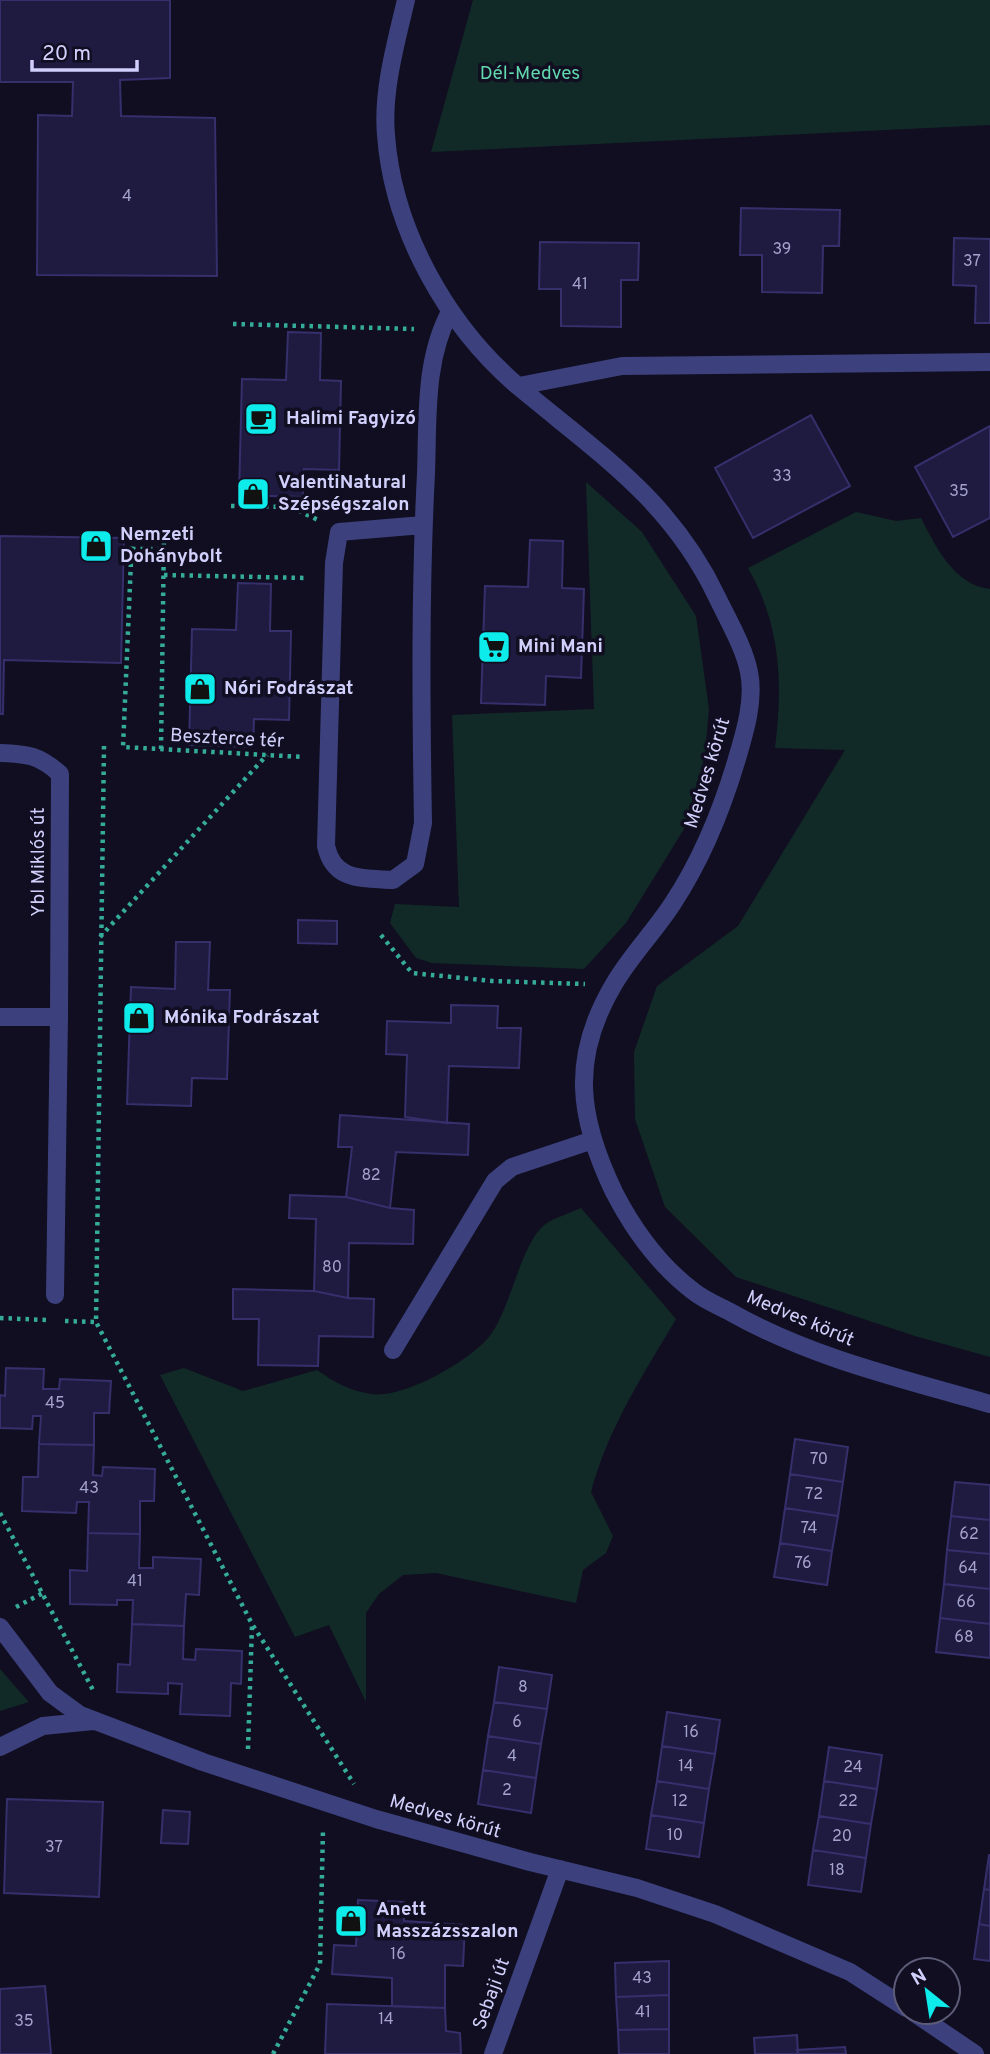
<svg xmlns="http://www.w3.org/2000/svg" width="990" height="2054" font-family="Overpass,sans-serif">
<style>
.green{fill:#122a27}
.building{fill:#1f1b40;stroke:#352f6b;stroke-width:2}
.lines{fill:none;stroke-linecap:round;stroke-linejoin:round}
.path{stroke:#35ac99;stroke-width:4.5;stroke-dasharray:3.5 5;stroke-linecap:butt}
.minor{stroke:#3c407d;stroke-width:18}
.labels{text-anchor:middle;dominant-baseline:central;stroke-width:7;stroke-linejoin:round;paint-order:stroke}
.number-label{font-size:16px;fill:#a4a3cd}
.park-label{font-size:19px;fill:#61d8ae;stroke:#100e20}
.poi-label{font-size:19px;font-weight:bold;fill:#d1d0fc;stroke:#100e20;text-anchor:start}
.street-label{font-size:19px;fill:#d1d0fc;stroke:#100e20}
</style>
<rect width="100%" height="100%" fill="#100e20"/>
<path class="green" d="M473 0H990V125L431 152Z
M586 482 642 532 696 616 709 709 705 753 692 816 626 923 584 969 432 963 416 958 390 923 395 904 459 907 452 715 594 709Z
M856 512 896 521 921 518C936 547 954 585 990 589V1357L915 1336 736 1277 665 1207 635 1119 634 1052 657 986 738 926 845 750 775 748C783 685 781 625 748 568Z
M581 1208 676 1319C643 1375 608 1428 591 1492L613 1536 606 1553 583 1570 576 1603 436 1573 403 1575 379 1594 366 1613V1702L329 1625 295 1637 160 1375 184 1368 243 1391 317 1370C334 1382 350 1391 371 1394 403 1399 468 1362 489 1337 511 1310 521 1240 547 1223 557 1217 570 1213 581 1208Z
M0 1669 29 1702 0 1711Z"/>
<path class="building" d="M0 0H170V78L120 80 121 116 215 118 217 276 37 275 38 115 72 116 73 82H0Z
M741 208 840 210 839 246H823L822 293 762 292V255H740Z
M954 238 990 239V323H975L976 286 953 285Z
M540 242 639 243 638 280H621V327L561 326V289H539Z
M288 332 321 333 320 380 341 381 339 470 304 469 303 497 239 495 242 379 286 380Z
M811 415 850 486 753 538 715 468Z
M990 426V518L953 537 915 467Z
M0 536 124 538 121 663 4 660 3 714H0Z
M530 540 563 541 562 588 584 589 581 678 546 676 545 705 481 703 485 586 528 587Z
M238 583 271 584 270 631H291L289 720 254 719 253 747 189 745 192 629 236 630Z
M298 920 337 921V944L298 943Z
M176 942H210L208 990H230L227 1079 192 1078 191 1106 127 1104 131 987 175 989Z
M451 1005 498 1006 497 1028H521L519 1068 449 1066 447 1123 405 1117 407 1055 386 1054 387 1021 451 1023Z
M340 1115 469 1124 468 1155 396 1152 390 1208 346 1197 352 1147H338Z
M290 1195 346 1197 390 1208 414 1210 413 1244 349 1243 348 1298 314 1291 316 1219 289 1218Z
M233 1289 314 1291 348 1298 374 1299 373 1337 319 1336 318 1366 258 1365 259 1319H233Z
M6 1368 44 1369 43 1389H59L60 1379 111 1381 109 1413H94V1445L39 1444 41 1416H33L32 1429 0 1428V1395L5 1396Z
M795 1439 848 1447 843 1482 790 1474Z
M39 1444 94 1445 93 1475 102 1476 103 1467 155 1469 154 1501H140V1534L88 1533 89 1502H77L76 1513 22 1511 23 1477H38Z
M790 1474 843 1482 838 1516 785 1508Z
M955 1482 990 1485V1520L951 1516Z
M785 1508 838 1516 832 1551 780 1543Z
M951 1516 990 1520V1554L947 1550Z
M88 1533 140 1534 139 1568H153V1557L201 1559 199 1595 186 1594 184 1626 132 1624 133 1600H117V1605L70 1604V1570L87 1571Z
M780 1543 832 1551 827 1585 774 1577Z
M947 1550 990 1554V1589L944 1584Z
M944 1584 990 1589V1624L940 1618Z
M940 1618 990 1624V1658L936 1652Z
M132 1624 184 1626 183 1659 195 1660 196 1649 242 1651 241 1684 231 1683 230 1716 180 1714 182 1684 168 1683V1694L117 1692 118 1664 130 1665Z
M499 1667 552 1675 547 1709 494 1702Z
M494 1702 547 1709 541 1744 488 1736Z
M667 1712 720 1720 715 1754 662 1746Z
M488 1736 541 1744 536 1778 483 1770Z
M662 1746 715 1754 709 1789 657 1781Z
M829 1747 882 1755 877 1789 824 1781Z
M483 1770 536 1778 531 1813 478 1804Z
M657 1781 709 1789 704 1823 651 1815Z
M824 1781 877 1789 871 1824 819 1816Z
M7 1799 103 1802 99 1897 4 1893Z
M163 1810 190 1812 188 1844 161 1843Z
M651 1815 704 1823 699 1857 646 1849Z
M819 1816 871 1824 866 1858 813 1850Z
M813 1850 866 1858 861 1892 808 1885Z
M989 1855H990V1890L984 1889Z
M984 1889 990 1890V1926L979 1924Z
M358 1900 404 1902V1921L465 1925 463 1966 445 1965V2008L392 2006V1978L332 1974 334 1945 356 1946Z
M979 1924 990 1926V1961L974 1959Z
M669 1961V1995L616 1997 615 1963Z
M45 1986 51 2054H0V1989Z
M669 1995V2029L618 2030 616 1997Z
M327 2004 445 2008 446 2031 460 2033 461 2054H325Z
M669 2029V2054H619L618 2030Z
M797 2035 798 2054H755L754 2038Z
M845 2047 846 2054H798L797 2050Z"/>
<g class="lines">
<path class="path" d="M233 324 414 329
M231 506 291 507 318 520
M132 538 123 747 303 757
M132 549H164
M164 575 307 578
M104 746 96 1322 252 1624 354 1784
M161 749 164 537
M381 935 412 973 492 981 585 984
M100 937 267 755
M0 1318 46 1320
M65 1321 96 1322
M0 1513 94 1692
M16 1607 43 1593
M248 1749 252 1625
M273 2054 320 1964 323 1829"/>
<path class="minor" d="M406 0C396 43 382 91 386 135 393 230 447 326 519 387 598 453 671 500 717 597 728 620 744 647 749 672 755 701 744 735 736 762 721 812 702 859 673 903 655 931 631 955 614 984 570 1058 578 1117 614 1192 633 1229 659 1265 693 1291 704 1300 719 1306 732 1313 812 1358 903 1379 990 1404
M519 386 622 366 990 362
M423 525 339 532 334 563 326 846C334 882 363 878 393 880L415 864 423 823C421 706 420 589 426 473 428 419 424 360 450 312
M0 753C28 754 39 755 60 774L59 1017H0
M55 1295 59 1017
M393 1350 495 1181 512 1167 593 1140
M0 1627 50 1693 80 1715 203 1762 376 1819 530 1862 637 1888 715 1914 850 1972 906 2008
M0 1747 43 1726 93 1721
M913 2012 975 2054
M493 2054 560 1869"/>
</g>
<defs>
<symbol id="cafe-square" viewBox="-11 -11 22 22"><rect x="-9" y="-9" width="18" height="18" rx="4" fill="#0debeb" stroke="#100e20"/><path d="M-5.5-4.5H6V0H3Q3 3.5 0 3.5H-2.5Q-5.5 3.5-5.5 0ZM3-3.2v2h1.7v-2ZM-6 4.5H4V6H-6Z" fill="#111"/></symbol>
<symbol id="shop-square" viewBox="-11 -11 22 22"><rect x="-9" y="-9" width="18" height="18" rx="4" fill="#0debeb" stroke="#100e20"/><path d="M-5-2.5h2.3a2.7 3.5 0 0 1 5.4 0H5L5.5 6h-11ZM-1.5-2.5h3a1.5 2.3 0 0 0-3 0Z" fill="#111"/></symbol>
<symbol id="supermarket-square" viewBox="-11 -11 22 22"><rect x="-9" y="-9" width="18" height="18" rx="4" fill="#0debeb" stroke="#100e20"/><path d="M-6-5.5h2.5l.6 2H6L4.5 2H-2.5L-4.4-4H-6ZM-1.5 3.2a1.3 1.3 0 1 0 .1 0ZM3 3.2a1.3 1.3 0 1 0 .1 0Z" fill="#111"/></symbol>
</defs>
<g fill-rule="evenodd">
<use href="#cafe-square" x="242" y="400" width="38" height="38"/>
<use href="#shop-square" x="234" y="475" width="38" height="38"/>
<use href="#shop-square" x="77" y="527" width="38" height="38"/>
<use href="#supermarket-square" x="475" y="628" width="38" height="38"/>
<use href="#shop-square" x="181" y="670" width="38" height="38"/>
<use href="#shop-square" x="120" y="999" width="38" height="38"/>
<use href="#shop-square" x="332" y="1902" width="38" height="38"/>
</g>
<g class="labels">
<g class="number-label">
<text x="127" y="197">4</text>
<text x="782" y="250">39</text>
<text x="972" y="262">37</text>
<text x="580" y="285">41</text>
<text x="782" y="477">33</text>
<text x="959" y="492">35</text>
<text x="371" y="1176">82</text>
<text x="332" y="1268">80</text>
<text x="55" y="1404">45</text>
<text x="819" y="1460">70</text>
<text x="89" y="1489">43</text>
<text x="814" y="1495">72</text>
<text x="809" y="1529">74</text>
<text x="969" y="1535">62</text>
<text x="803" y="1564">76</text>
<text x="968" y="1569">64</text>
<text x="135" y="1582">41</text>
<text x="966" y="1603">66</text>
<text x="964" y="1638">68</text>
<text x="523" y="1688">8</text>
<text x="517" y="1723">6</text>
<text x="691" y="1733">16</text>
<text x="512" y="1757">4</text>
<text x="686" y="1767">14</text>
<text x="853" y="1768">24</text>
<text x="507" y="1791">2</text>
<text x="680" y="1802">12</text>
<text x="848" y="1802">22</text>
<text x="675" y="1836">10</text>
<text x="842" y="1837">20</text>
<text x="54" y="1848">37</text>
<text x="837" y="1871">18</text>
<text x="398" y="1955">16</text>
<text x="642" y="1979">43</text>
<text x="643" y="2013">41</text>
<text x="386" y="2020">14</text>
<text x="24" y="2022">35</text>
</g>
<g class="park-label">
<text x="530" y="74">Dél-Medves</text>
</g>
<g class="poi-label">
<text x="286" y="419">Halimi Fagyizó</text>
<text x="278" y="483">ValentiNatural<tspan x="278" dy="22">Szépségszalon</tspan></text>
<text x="120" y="535">Nemzeti<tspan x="120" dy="22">Dohánybolt</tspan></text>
<text x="518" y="647">Mini Mani</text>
<text x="224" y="689">Nóri Fodrászat</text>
<text x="164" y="1018">Mónika Fodrászat</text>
<text x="376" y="1910">Anett<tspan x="376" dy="22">Masszázsszalon</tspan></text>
</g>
<g class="street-label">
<text transform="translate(227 739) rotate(3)">Beszterce tér</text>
<text transform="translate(708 773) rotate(-73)">Medves körút</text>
<text transform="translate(39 862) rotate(-90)">Ybl Miklós út</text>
<text transform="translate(800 1319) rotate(23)">Medves körút</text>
<text transform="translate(445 1817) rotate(16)">Medves körút</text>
<text transform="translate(492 1994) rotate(-70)">Sebaji út</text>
</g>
</g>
<g transform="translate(927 1991) rotate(330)"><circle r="33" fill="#100e20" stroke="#5d5c78" stroke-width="2"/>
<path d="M0-5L12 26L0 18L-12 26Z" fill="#0debeb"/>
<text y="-10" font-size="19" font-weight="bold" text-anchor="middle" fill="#d1d0fc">N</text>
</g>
<path d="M32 60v10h105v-10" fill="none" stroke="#d1d0fc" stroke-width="3.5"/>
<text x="42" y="60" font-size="21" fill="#d1d0fc" stroke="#100e20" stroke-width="5" paint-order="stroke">20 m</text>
</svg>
